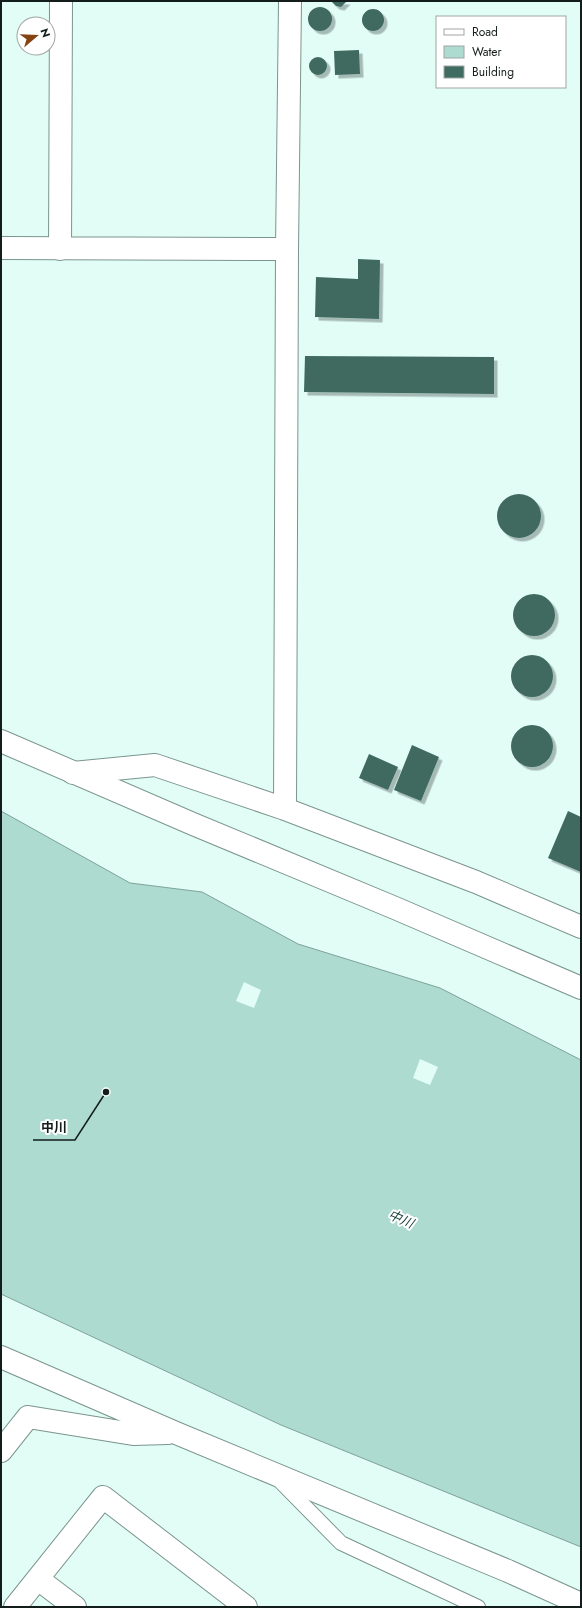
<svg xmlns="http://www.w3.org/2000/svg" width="582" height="1608" font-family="Jost,'Noto Sans JP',sans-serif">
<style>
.water{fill:#addbcf;stroke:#7fa299}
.pier{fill:#e1fdf5}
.building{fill:#406b60;filter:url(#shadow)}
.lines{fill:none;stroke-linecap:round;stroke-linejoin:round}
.lane-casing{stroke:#7b958e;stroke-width:16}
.street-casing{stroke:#7b958e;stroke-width:24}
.secondary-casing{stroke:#7b958e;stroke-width:24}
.lane{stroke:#fff;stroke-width:14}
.street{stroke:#fff;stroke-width:22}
.secondary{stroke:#fff;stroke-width:22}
.labels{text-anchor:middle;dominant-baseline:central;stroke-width:4;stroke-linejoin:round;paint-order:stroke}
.water-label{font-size:13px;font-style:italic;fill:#0f3930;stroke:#fff}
.leader{fill:none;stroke:#131d1b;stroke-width:1.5}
.callout-dot{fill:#131d1b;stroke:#fff;stroke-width:1.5}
.callout-label{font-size:13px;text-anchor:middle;font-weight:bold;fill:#131d1b;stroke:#fff;stroke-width:4;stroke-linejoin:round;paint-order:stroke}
</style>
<defs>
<filter id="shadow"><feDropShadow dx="3.5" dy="3.5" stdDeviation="0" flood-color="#0004"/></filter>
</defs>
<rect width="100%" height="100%" fill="#e1fdf5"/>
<path class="water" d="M1 811 130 883 202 892 298 944 440 988 581 1060V1547L281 1425 1 1294Z"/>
<path class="pier" d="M244 982 261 990 254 1008 236 1001Z
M420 1059 438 1067 430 1085 413 1078Z"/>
<path class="building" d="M331 1H347L341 7 336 6Z
M308 19a12 12 0 1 1 24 0a12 12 0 1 1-24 0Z
M362 20a11 11 0 1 1 22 0a11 11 0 1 1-22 0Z
M359 50 360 74 335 75 334 51Z
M309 66a9 9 0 1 1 18 0a9 9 0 1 1-18 0Z
M358 259 380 260 379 319 315 317 316 277 358 279Z
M305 356 494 357V394L304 392Z
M497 516a22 22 0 1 1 44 0a22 22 0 1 1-44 0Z
M513 615a21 21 0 1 1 42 0a21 21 0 1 1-42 0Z
M511 676a21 21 0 1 1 42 0a21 21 0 1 1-42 0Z
M511 746a21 21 0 1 1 42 0a21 21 0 1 1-42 0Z
M412 745 439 757 421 801 394 790Z
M369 754 398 767 388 790 359 778Z
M568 811 581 817V872L548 858Z"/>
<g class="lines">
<defs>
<path id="lane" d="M279 1480 341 1543 478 1607"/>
<path id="street" d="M1 248 287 249
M60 249 61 1
M73 773 155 765 285 809 476 882 581 927
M285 809 287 249 290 1
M1 1357 176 1433 508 1571 581 1604
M1 1451 28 1417 133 1434 168 1433
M38 1579 75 1607
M15 1607 103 1497 246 1607"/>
<path id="secondary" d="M1 741 193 824 395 908 581 988"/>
</defs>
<use href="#lane" class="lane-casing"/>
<use href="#street" class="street-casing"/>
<use href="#secondary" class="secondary-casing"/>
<use href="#lane" class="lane"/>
<use href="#street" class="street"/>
<use href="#secondary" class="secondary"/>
</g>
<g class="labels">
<g class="water-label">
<text transform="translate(401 1219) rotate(23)">中川</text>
</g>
</g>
<path class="leader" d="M106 1092L75 1140H33"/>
<circle class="callout-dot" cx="106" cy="1092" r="4"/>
<g class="callout-label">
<text x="54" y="1132">中川</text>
</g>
<rect width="582" height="1608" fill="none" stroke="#131d1b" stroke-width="4"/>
<rect x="436" y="16" width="130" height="72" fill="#ffffff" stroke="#a1a5a4"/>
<rect x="444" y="29" width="20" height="6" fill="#ffffff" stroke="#a1a5a4"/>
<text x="472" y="36" font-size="12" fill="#131d1b">Road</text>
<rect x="444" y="46" width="20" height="12" fill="#addbcf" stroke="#a1a5a4"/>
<text x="472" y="56" font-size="12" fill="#131d1b">Water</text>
<rect x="444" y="66" width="20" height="12" fill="#406b60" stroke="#a1a5a4"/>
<text x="472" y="76" font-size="12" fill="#131d1b">Building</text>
<g transform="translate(36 36) rotate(71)"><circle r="19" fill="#ffffff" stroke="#a1a5a4"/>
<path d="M0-3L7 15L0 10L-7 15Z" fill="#854213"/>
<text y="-6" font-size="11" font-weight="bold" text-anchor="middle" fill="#131d1b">N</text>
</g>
</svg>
